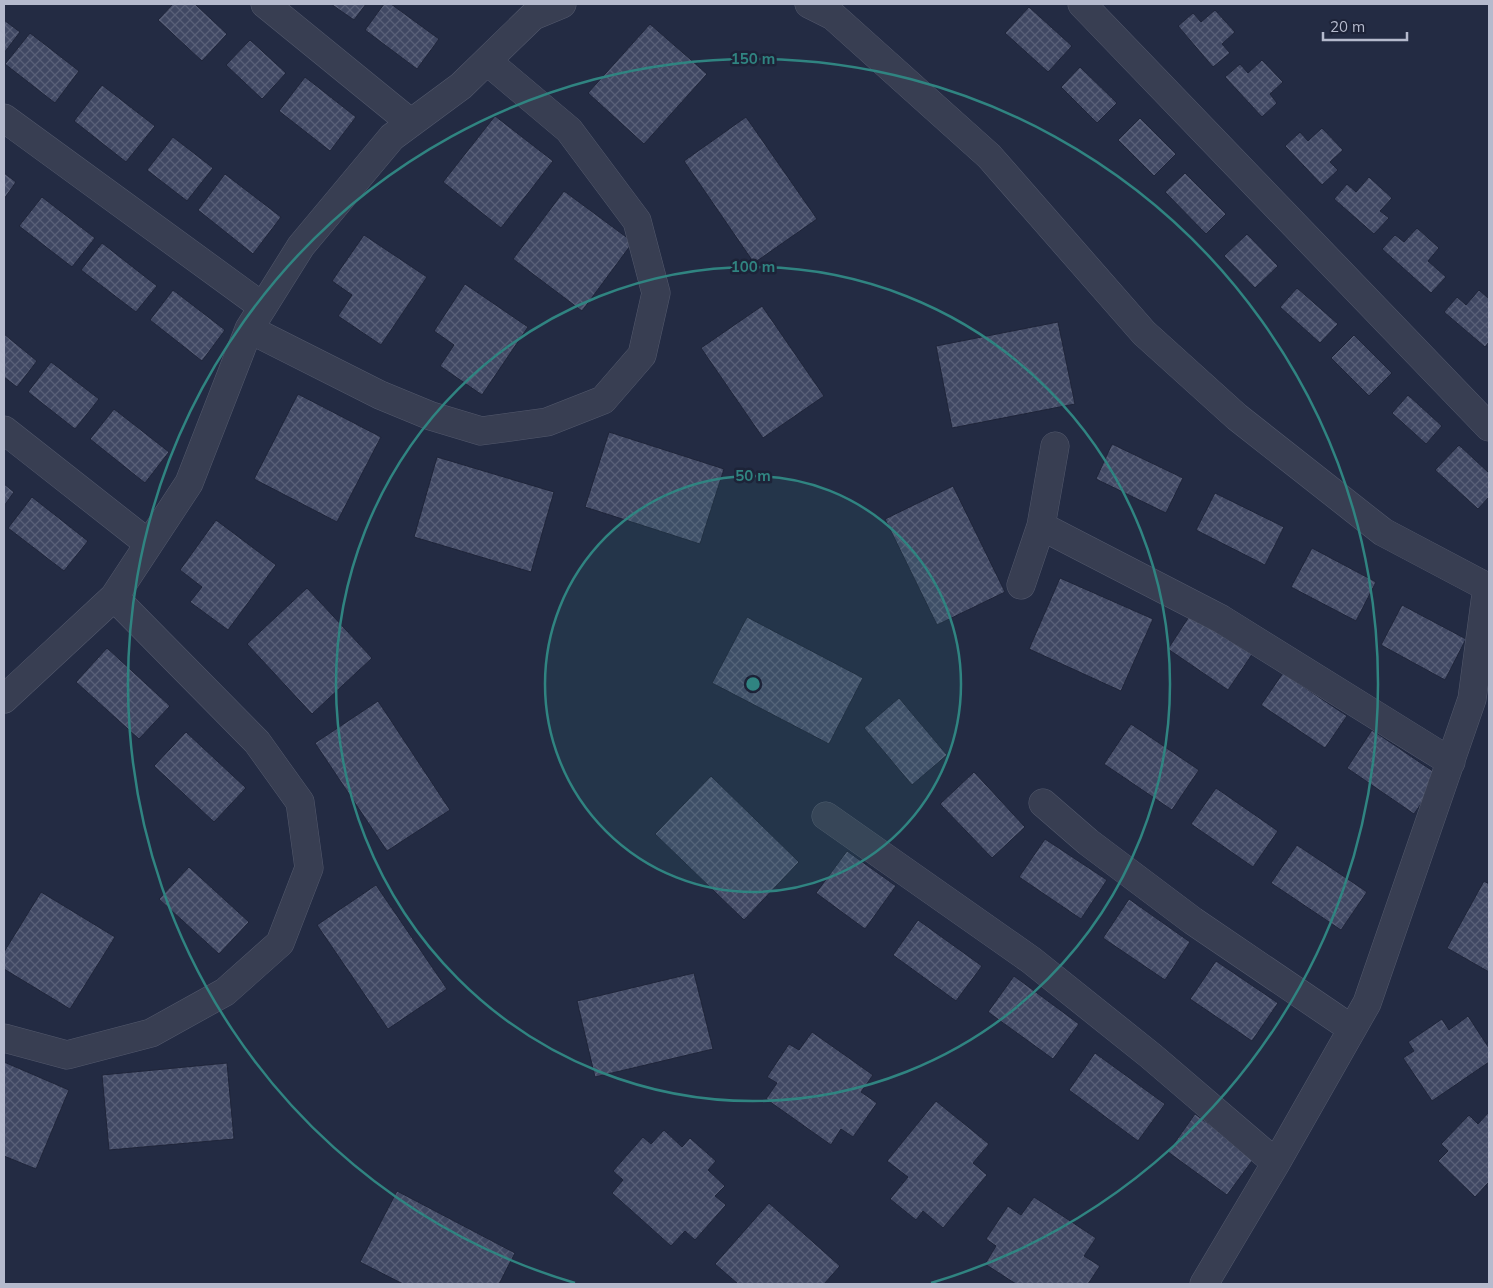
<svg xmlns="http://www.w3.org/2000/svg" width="1493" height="1288" font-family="Mulish,sans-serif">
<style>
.building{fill:url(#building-cross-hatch);stroke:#1f253a}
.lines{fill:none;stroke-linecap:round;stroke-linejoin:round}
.street-casing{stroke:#53596d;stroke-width:29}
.street{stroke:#383e52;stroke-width:28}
.ring{fill:none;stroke:#308481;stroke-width:2.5}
.centre{fill:#308481;stroke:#1d2338;stroke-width:2.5}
.ring-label{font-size:15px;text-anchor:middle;font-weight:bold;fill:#308481;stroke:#1d2338;stroke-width:5;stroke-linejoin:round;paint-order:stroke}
</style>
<defs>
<pattern id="building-cross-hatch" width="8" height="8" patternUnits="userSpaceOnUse" patternTransform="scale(1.25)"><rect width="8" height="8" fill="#404863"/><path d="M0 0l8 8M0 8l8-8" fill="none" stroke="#596078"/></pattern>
</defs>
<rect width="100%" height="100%" fill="#232b43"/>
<path class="building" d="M173 4H195L227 34 202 61 158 20Z
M331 4H366L354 20Z
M384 4H391L439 39 417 69 365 30Z
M1029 7 1072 46 1048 72 1005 33Z
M1215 10 1235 32 1222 44 1230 53 1213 67 1178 26 1193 13 1201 22Z
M4 20 20 32 4 53Z
M650 24 707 74 644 144 588 93Z
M30 33 79 71 55 103 5 64Z
M250 40 286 73 262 99 226 65Z
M1262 60 1283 82 1270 94 1277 103 1262 117 1225 77 1240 64 1248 73Z
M1080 67 1117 103 1097 123 1061 87Z
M305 77 356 117 330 151 279 111Z
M102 85 155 126 126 162 74 121Z
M495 116 553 161 501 228 443 182Z
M746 117 817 219 754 263 684 161Z
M1140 118 1176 154 1154 176 1118 140Z
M1322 128 1343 150 1330 162 1338 170 1322 185 1285 146 1300 132 1308 141Z
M173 137 213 168 187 201 147 170Z
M4 173 16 182 4 199Z
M1185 173 1226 214 1206 234 1165 192Z
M225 174 281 217 253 254 198 210Z
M1369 177 1392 198 1380 211 1389 218 1374 234 1334 199 1347 184 1356 192Z
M564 191 633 242 582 311 513 259Z
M42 197 95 238 72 267 19 226Z
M1417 228 1439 248 1428 261 1446 277 1431 293 1382 249 1395 235 1404 242Z
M1247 234 1278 266 1255 288 1224 256Z
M364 235 427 277 381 345 338 316 352 295 332 281Z
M102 243 157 286 136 312 81 270Z
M465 284 528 327 482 395 440 366 454 345 434 331Z
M1297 288 1338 324 1320 343 1280 307Z
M173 290 225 330 202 361 150 320Z
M1479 290 1489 299V342L1485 347 1444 312 1457 297 1466 305Z
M762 306 824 396 763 438 701 348Z
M1058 322 1075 404 952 428 936 346Z
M4 334 37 361 17 387 4 377Z
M1354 335 1392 373 1369 396 1331 358Z
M51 362 99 399 75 429 28 392Z
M298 394 381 437 337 522 254 479Z
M1408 395 1442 426 1426 444 1392 413Z
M114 409 169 452 145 483 90 439Z
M609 432 724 469 700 544 585 507Z
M1112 444 1183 478 1166 513 1096 479Z
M1459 445 1489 473V497L1478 509 1435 470Z
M437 457 554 492 531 572 414 537Z
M4 484 14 492 4 506Z
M953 486 1005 592 937 625 885 519Z
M1215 493 1284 527 1265 565 1196 530Z
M32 497 88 541 64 571 8 528Z
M216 520 276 565 228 630 190 602 202 587 180 570Z
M1312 548 1376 582 1356 621 1291 587Z
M1060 578 1153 619 1121 691 1029 649Z
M307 588 372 658 312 714 247 644Z
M1402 605 1466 639 1445 680 1381 645Z
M1192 612 1253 653 1228 690 1168 649Z
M747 617 863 678 829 744 712 683Z
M107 648 170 706 139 739 76 682Z
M1283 673 1347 716 1325 748 1261 705Z
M899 698 947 755 912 785 864 728Z
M378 701 450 810 387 851 315 743Z
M1131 724 1199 770 1172 810 1104 764Z
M1372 730 1440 776 1414 814 1347 768Z
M186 732 246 788 214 822 154 766Z
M974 772 1025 827 992 858 940 804Z
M711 776 799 862 744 920 655 834Z
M1216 788 1278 831 1253 867 1191 824Z
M1045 839 1107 880 1081 919 1019 877Z
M1297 845 1367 892 1341 930 1271 883Z
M847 851 896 886 865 929 816 893Z
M189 867 249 922 219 954 159 899Z
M1484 881 1489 884V972L1447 948Z
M376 885 447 989 388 1029 317 925Z
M41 892 115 937 70 1009 4 969V952Z
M1129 899 1190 942 1165 980 1103 938Z
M918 920 982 966 956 1001 893 955Z
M1216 961 1278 1003 1252 1041 1190 999Z
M694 973 713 1049 595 1077 577 1001Z
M1014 976 1079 1024 1053 1059 988 1012Z
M1468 1016 1489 1048V1062L1432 1101 1403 1058 1414 1051 1408 1042 1442 1019 1449 1030Z
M812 1032 873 1075 861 1092 877 1103 853 1137 841 1129 831 1145 766 1099 777 1083 767 1077 789 1044 799 1050Z
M1095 1053 1165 1104 1138 1141 1069 1090Z
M4 1062 69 1090 36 1169 4 1156Z
M227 1063 234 1139 109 1150 102 1075Z
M936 1101 989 1144 973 1163 987 1175 943 1228 923 1211 916 1220 890 1199 908 1177 887 1161Z
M1489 1112V1182L1475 1197 1438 1161 1448 1151 1441 1144 1469 1115 1478 1124Z
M1195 1114 1255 1157 1227 1195 1168 1152Z
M664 1130 682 1147 690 1138 716 1161 708 1170 725 1186 715 1196 726 1205 695 1240 685 1231 671 1246 612 1193 623 1180 613 1171 643 1137 651 1144Z
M397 1191 515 1253 499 1284H403L360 1262Z
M1034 1197 1096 1238 1084 1256 1100 1266 1088 1284H1016L985 1264 996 1246 986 1239 1008 1206 1021 1215Z
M769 1203 840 1266 824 1284H738L715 1264Z"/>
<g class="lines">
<defs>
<path id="street" d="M265 4 411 123
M809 4 833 16 989 156 1144 333 1237 417 1383 532 1487 587 1472 699 1367 1003 1276 1163 1204 1284
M1082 4 1489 427
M4 118 263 307
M249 329 380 395 431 416 481 431 547 422 603 400 642 355 656 293 637 221 569 130 487 61
M4 430 149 544
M1041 526 1221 619 1451 762
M1021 585 1041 526 1055 446
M4 699 114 597 189 483 249 329 301 246 392 137 461 86 533 16 562 4
M1043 803 1088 842 1193 921 1352 1029
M826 816 1031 960 1151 1056 1276 1163
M4 1038 67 1055 151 1033 225 992 280 943 309 868 300 802 257 742 114 597"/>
</defs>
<use href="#street" class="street-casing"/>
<use href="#street" class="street"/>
</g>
<circle cx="753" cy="684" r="208" fill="#308481" fill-opacity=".12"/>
<g class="ring">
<circle cx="753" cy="684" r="208"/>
<circle cx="753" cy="684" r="417"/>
<path d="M575 1283A625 625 0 1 1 931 1283"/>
</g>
<circle cx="753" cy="684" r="8" class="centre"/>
<g class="ring-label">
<text x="753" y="64">150 m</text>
<text x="753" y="272">100 m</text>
<text x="753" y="481">50 m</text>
</g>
<rect width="1493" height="1288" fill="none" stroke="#b5bacd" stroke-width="10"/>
<path d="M1323 32v8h84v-8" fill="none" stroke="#b5bacd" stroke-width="2.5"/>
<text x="1330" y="32" font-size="15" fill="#b5bacd" stroke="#1d2338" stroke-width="4" paint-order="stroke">20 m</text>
</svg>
